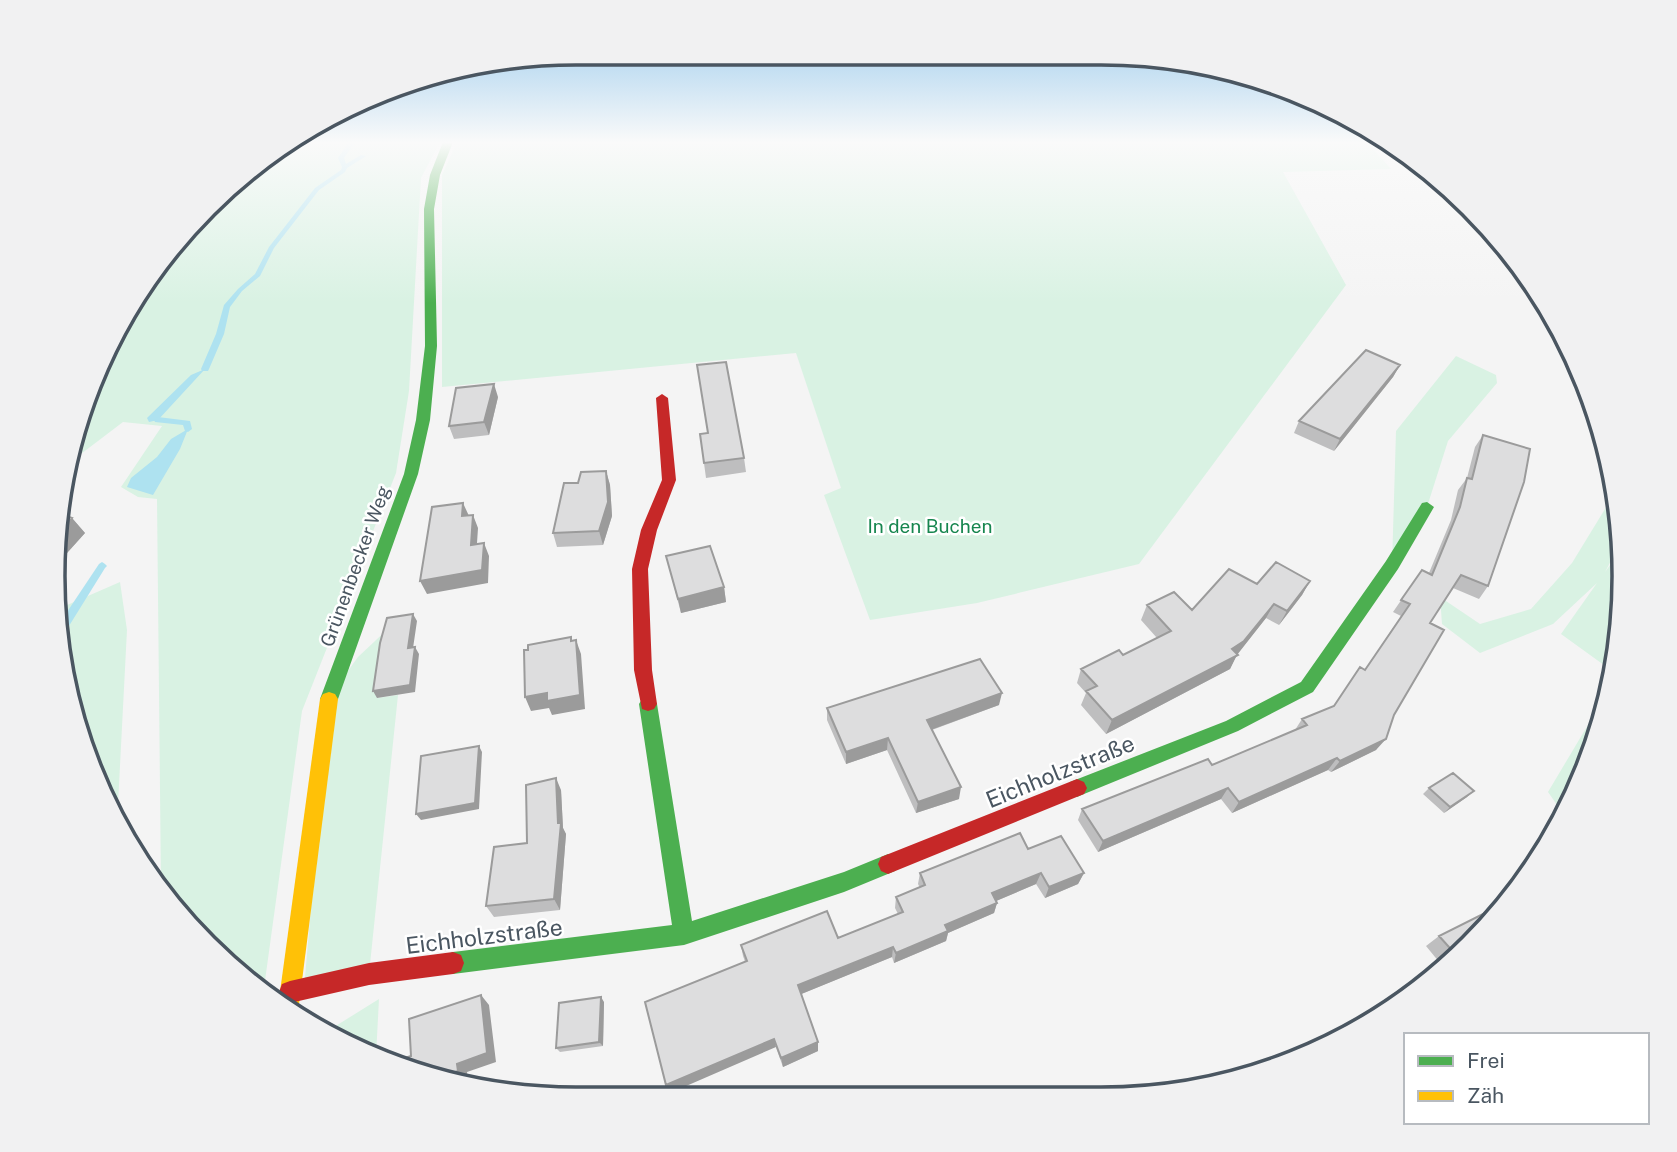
<svg xmlns="http://www.w3.org/2000/svg" width="1677" height="1152" font-family="'Public Sans',sans-serif">
<style>
.green{fill:#d9f2e3}
.water{fill:#aee2f0}
.lines{fill:none;stroke-linecap:round;stroke-linejoin:round}
.stream{fill:#aee2f0;fill-rule:evenodd}
.fast{fill:#4caf50;fill-rule:evenodd}
.slow{fill:#ffc107;fill-rule:evenodd}
.jam{fill:#c62828;fill-rule:evenodd}
.wall{fill:#bebebf}
.shaded-wall{fill:#9b9b9b}
.building{fill:#ddddde;stroke:#9b9b9b;stroke-width:2}
.labels{text-anchor:middle;dominant-baseline:central;stroke-width:5;stroke-linejoin:round;paint-order:stroke}
.park-label{font-size:19px;fill:#17864f;stroke:#fff}
.street-label{font-size:19px;fill:#4a5661;stroke:#fff}
.near-street-label{font-size:23px;fill:#4a5661;stroke:#fff}
.rim{fill:none;stroke:#4a5661;stroke-width:3.5}
</style>
<rect width="100%" height="100%" fill="#f4f4f4"/>
<path class="green" d="M284 142H440L421 178 409 391 396 473 302 711 264 988 206 946 161 887 157 499 138 497 121 487 162 426 123 422 73 460 92 376 161 257Z
M457 142H1367L1391 169 1283 172 1346 285 1139 564 977 603 870 620 824 495 841 488 796 353 442 387V175Z
M1456 356 1496 375 1497 383 1448 441 1427 507 1392 565 1396 431Z
M1616 491 1621 542 1605 572 1622 549 1624 576 1615 673 1561 634 1597 583 1553 624 1480 653 1442 624 1440 597 1480 624 1531 609 1572 563Z
M120 582 127 630 117 824 63 679 58 609Z
M392 625 377 698 398 695 369 974 304 989 329 697 358 657Z
M1601 703 1606 705 1585 776 1564 815 1548 792Z
M379 999 376 1056 344 1045 326 1032Z"/>
<path class="water" d="M205 369 158 420 149 422 147 418 191 375Z
M188 429 180 449 153 495 127 487 131 478 157 457 171 439Z"/>
<g class="lines">
<path class="stream" d="M349 142H355L344 158 346 164 361 155 366 156 347 168 345 172 319 190 274 248 260 276 242 291 230 307 224 334 209 369 208 371H202L201 369 216 334 224 305 238 289 255 274 269 247 315 188 341 170 342 167 338 158Z
M158 417 190 421 192 429 188 432 185 431 183 425 155 422 154 420Z
M102 562 105 564 107 566 105 568 64 634 60 635 59 624 99 564Z"/>
<path class="fast" d="M443 142H453L440 175 434 209 437 346 430 420 418 474 338 699 335 704 329 706 323 704 320 699 404 474 416 420 425 346 424 209 430 175Z
M1427 502 1434 507 1398 569 1313 692 1238 731 1084 794 1077 797 1070 794 1067 788 1070 782 1226 721 1301 682 1386 561 1422 503Z
M648 697 654 699 657 704 692 921 844 872 888 854 895 857 898 864 895 871 844 892 684 945 453 974 445 971 442 963 445 955 453 952 672 925 639 704 642 699Z"/>
<path class="slow" d="M329 692 335 694 338 699 298 1012 279 999 320 699 323 694Z"/>
<path class="jam" d="M662 394 668 398 676 480 657 530 648 569 652 670 657 704 654 709 648 711 642 709 634 670 632 569 641 530 662 480 656 398Z
M1077 779 1084 782 1087 788 1084 794 888 874 881 871 878 864 881 857Z
M453 952 461 955 464 963 461 971 453 974 369 985 290 1003 282 1000 279 992 282 984 290 981 369 963Z"/>
</g>
<path class="wall" d="M1400 365 1393 377 1334 451 1294 433 1299 421Z
M498 397 489 435 454 439 449 426Z
M700 434 744 458 746 472 706 478Z
M1483 435 1488 586 1479 599 1453 588 1430 623 1394 715 1376 750 1331 772 1328 770 1232 813 1221 799 1098 852 1078 820 1082 809 1212 765 1295 730 1302 719 1333 706 1365 670 1401 616 1393 612 1422 570 1429 573 1451 520 1458 490 1467 478 1475 447Z
M606 471 610 485 612 516 603 545 557 547 553 533 578 483Z
M60 514 72 518 85 533 67 553 61 552 55 557 54 541Z
M666 556 724 587 726 602 681 613Z
M1310 581 1302 595 1279 625 1266 618 1237 654 1230 669 1106 734 1081 705 1086 693 1077 683 1081 669 1123 655 1157 638 1141 620 1147 605 1192 610 1257 584Z
M999 705 932 730 959 799 916 813 887 750 846 764 827 720V708Z
M1429 788 1467 797 1444 813 1423 794Z
M561 790 563 828 566 834 560 910 494 917 486 906Z
M1028 849 1084 873 1078 884 1045 898 1036 884 996 901 997 903 994 913 948 933 946 941 894 963 892 957 801 994 818 1051 783 1067 743 956 741 945 838 938 898 914 895 908 896 897 920 888 918 884 920 873Z
M1439 936 1471 946 1444 968 1426 946Z
M604 1002 603 1046 560 1052 556 1048Z"/>
<path class="shaded-wall" d="M1400 365 1393 377 1334 451 1340 439Z
M494 384 498 397 489 435 484 422Z
M606 471 610 485 612 516 603 545 599 531Z
M463 503 469 516H462Z
M473 515 478 528 476 558 471 545Z
M72 518 85 533 67 553 54 540 55 537Z
M54 543 61 552 55 557Z
M484 543 489 556 488 583 427 594 420 581Z
M1310 581 1302 595 1279 625 1287 611Z
M724 587 726 602 681 613 678 599Z
M1274 604 1266 618 1237 655 1230 669 1106 734 1112 720 1232 649Z
M413 614 417 621 412 655 408 648Z
M576 640 581 654 585 709 552 715 549 708 531 711 525 697Z
M415 647 419 654 415 692 377 698 373 691Z
M1002 693 999 705 925 732 927 720Z
M888 738 887 750 846 764V752Z
M1386 739 1376 750 1331 772 1340 761Z
M479 746 482 752 479 809 421 820 416 814Z
M1337 758 1328 770 1232 813 1239 802Z
M556 778 561 790 563 828 566 834 560 910 554 899 558 823Z
M961 787 959 799 916 813 918 802Z
M1228 788 1221 799 1098 852 1103 841Z
M1474 791 1467 797 1444 813 1450 807Z
M1041 873 1036 884 989 904 992 893Z
M1084 873 1078 884 1045 898 1049 887Z
M997 903 994 913 948 933 946 941 894 963 896 953 945 925Z
M893 947 892 957 799 995 798 985Z
M481 995 489 1005 496 1062 467 1072 468 1080 457 1084 440 1078 457 1064Z
M601 997 604 1002 603 1046 599 1042Z
M774 1039 776 1047 670 1093 666 1085Z
M818 1042V1051L783 1067 781 1058Z"/>
<path class="building" d="M1366 350 1400 365 1340 439 1299 421Z
M726 362 744 458 704 463 700 434 708 433 697 365Z
M494 384 484 422 449 426 456 388Z
M1483 435 1530 449 1524 482 1488 586 1461 575 1430 623 1444 630 1394 715 1386 739 1340 761 1337 758 1239 802 1228 788 1103 841 1082 809 1208 759 1212 765 1307 725 1302 719 1334 706 1360 667 1365 670 1410 604 1401 600 1422 570 1432 575 1460 507 1467 478 1472 479Z
M606 471 608 502 599 531 553 533 564 483H578L581 472Z
M463 503 462 516 473 515 471 545 484 543 482 570 420 581 432 507Z
M60 514 72 518 55 537Z
M710 546 724 587 678 599 666 556Z
M1276 562 1310 581 1287 611 1274 604 1244 641 1232 649 1238 655 1112 720 1086 691 1097 686 1081 669 1119 650 1123 655 1171 631 1147 605 1174 592 1192 610 1229 569 1257 584Z
M413 614 408 648 415 647 410 685 373 691 380 643 387 618Z
M571 637V641L576 640 580 695 547 701V693L525 697 524 650H528V645Z
M980 659 1002 693 927 720 961 787 918 802 888 738 846 752 827 708Z
M479 746 475 803 416 814 421 756Z
M1453 773 1474 791 1450 807 1429 788Z
M556 778 558 823H561L554 899 486 906 494 847 527 843 526 785Z
M1020 833 1028 849 1061 836 1084 873 1049 887 1041 873 992 893 997 903 945 925 948 931 896 953 893 947 798 985 818 1042 781 1058 774 1039 666 1085 645 1002 747 961 741 945 827 911 838 938 903 912 896 897 925 885 920 873Z
M1489 911 1495 917 1471 946 1458 957 1439 936Z
M481 995 487 1053 457 1064 458 1071 440 1078 406 1066 405 1058 411 1056 409 1019Z
M601 997 599 1042 556 1048 559 1003Z"/>
<linearGradient id="sky" x2="0" y2="1"><stop stop-color="#91c6eb"/><stop offset="0.47" stop-color="#fafafa"/><stop offset="1" stop-color="#fafafa" stop-opacity="0"/></linearGradient>
<rect width="1677" height="303" fill="url(#sky)"/>
<g class="labels">
<g class="park-label">
<text x="930" y="526">In den Buchen</text>
</g>
<g class="street-label">
<text transform="translate(355 566) rotate(-70)">Grünenbecker Weg</text>
</g>
<g class="near-street-label">
<text transform="translate(1060 771) rotate(-22)">Eichholzstraße</text>
<text transform="translate(484 936) rotate(-7)">Eichholzstraße</text>
</g>
</g>
<path d="M0 0H1677V1152H0ZM576 65H1101A511 511 0 0 1 1612 576V576A511 511 0 0 1 1101 1087H576A511 511 0 0 1 65 576V576A511 511 0 0 1 576 65Z" fill="#f1f1f2" fill-rule="evenodd"/>
<path class="rim" d="M576 65H1101A511 511 0 0 1 1612 576V576A511 511 0 0 1 1101 1087H576A511 511 0 0 1 65 576V576A511 511 0 0 1 576 65Z"/>
<rect x="1404" y="1033" width="245" height="91" fill="#ffffff" stroke="#b7bbc0" stroke-width="2"/>
<rect x="1418" y="1056" width="35" height="10" fill="#4caf50" stroke="#b7bbc0" stroke-width="2"/>
<text x="1467" y="1068" font-size="21" fill="#4a5661">Frei</text>
<rect x="1418" y="1091" width="35" height="10" fill="#ffc107" stroke="#b7bbc0" stroke-width="2"/>
<text x="1467" y="1103" font-size="21" fill="#4a5661">Zäh</text>
</svg>
